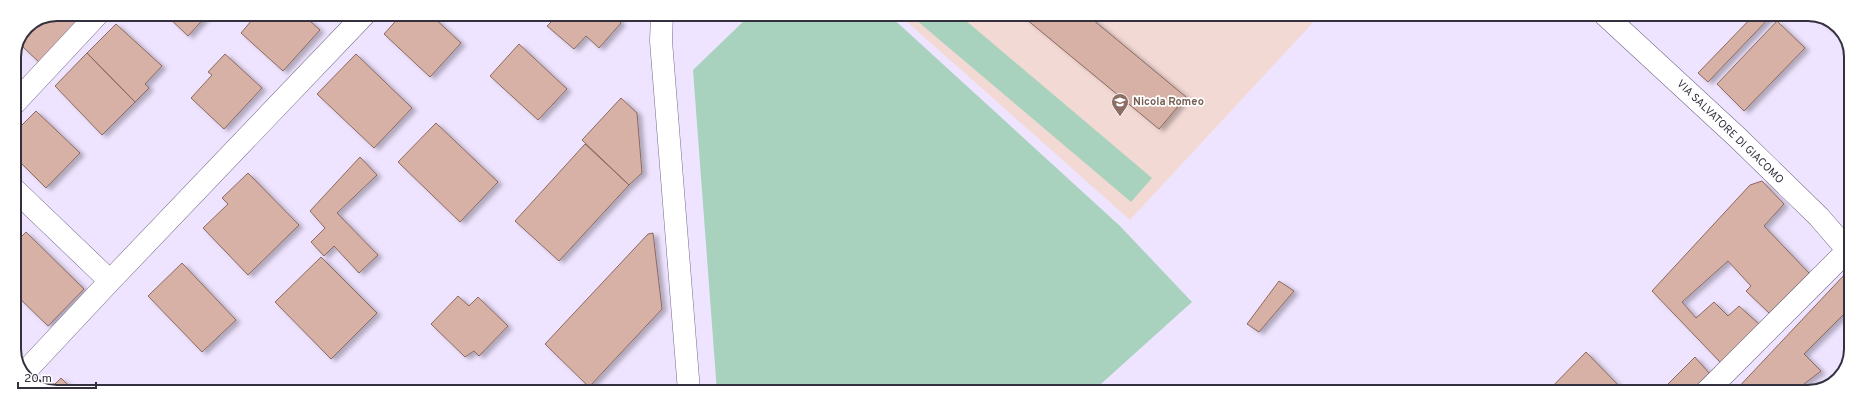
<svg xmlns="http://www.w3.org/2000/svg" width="1865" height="406" font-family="Overpass,sans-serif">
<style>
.education{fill:#f3d9d4}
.green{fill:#a9d2be}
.building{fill:#d7b0a6;stroke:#8c6960;filter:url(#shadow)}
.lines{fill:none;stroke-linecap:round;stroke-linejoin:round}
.minor-casing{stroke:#756986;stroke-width:23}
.minor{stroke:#fff;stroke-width:22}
.labels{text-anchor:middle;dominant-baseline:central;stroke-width:3.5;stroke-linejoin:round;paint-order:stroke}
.education-label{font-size:11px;font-weight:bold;fill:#785e54;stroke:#fff;text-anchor:start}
.street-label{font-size:11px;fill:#35303d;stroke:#fff}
.rim{fill:none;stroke:#35303d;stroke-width:2}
</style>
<defs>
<filter id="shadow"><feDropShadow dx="4.5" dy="2.5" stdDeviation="2" flood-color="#0004"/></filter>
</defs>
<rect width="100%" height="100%" fill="#efe4ff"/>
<path class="education" d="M898 14 1320 15 1130 220Z"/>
<path class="green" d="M751 14H888L1120 226 1192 302 1092 392H717L693 70Z
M909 14H958L1152 178 1131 202Z"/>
<path class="building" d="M57 14H95L44 67 20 44 27 27Z
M165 14H208L188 36Z
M257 14H302L320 30 283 71 241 33Z
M402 14H430L461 43 430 77 384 34Z
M553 14H614L621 23 599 48 586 36 574 49 547 26 556 17Z
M1020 14H1086L1186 97 1159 129Z
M1754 15H1772L1708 82 1698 73Z
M1814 15H1816L1834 25 1830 29Z
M1777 21 1805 48 1744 111 1717 84Z
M116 24 162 66 145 84 149 88 135 102 87 53Z
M519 44 567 89 538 120 490 76Z
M87 53 135 102 102 135 55 86Z
M225 54 262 88 224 129 191 98 212 75 208 72Z
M356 54 412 108 374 148 317 94Z
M621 98 637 113 642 173 629 185 582 140Z
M36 111 80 153 46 188 14 156V133Z
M436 123 498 182 460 222 398 162Z
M585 144 629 185 559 261 515 221Z
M360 157 377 175 337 213 378 255 359 273 334 246 324 256 311 242 325 228 310 211Z
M248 173 299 225 248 275 203 228 228 204 222 198Z
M1762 181 1784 204 1764 226 1809 273 1769 313 1746 291 1751 286 1728 261 1682 302 1696 318 1714 302 1728 316 1739 306 1759 324 1722 364 1652 291 1750 185Z
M26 232 84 289 48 326 14 293V244Z
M653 233 662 309 589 387 545 344 648 234Z
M321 257 377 313 331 359 275 302Z
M182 263 236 320 202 352 148 296Z
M1847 272 1850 275V308L1804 354 1821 371 1804 384 1810 391 1734 392Z
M1279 281 1294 291 1259 332 1247 324Z
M458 296 469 306 478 297 508 326 479 356 474 351 465 357 431 324Z
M1586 352 1622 389 1620 392H1547Z
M1695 357 1709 373 1691 392H1660Z
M61 378 74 391H48Z"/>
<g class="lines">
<defs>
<path id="minor" d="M662 14 661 41 689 391
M1605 15 1738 138 1819 217 1850 253
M14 104 98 14
M14 189 110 281
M23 374 110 281 365 14
M1706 392 1850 248"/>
</defs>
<use href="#minor" class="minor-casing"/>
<use href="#minor" class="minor"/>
</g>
<defs>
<symbol id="school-pin" viewBox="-11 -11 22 30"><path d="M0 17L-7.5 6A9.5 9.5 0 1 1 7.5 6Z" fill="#8d6e63" stroke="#fff"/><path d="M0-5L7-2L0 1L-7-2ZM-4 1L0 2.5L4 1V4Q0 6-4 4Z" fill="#fff"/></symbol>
</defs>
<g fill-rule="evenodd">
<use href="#school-pin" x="1110" y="92" width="20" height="27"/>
</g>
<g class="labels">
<g class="education-label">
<text x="1133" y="102">Nicola Romeo</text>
</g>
<g class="street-label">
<text transform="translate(1730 132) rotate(44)">VIA SALVATORE DI GIACOMO</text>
</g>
</g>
<path d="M0 0H1865V406H0ZM57 21H1808A36 36 0 0 1 1844 57V349A36 36 0 0 1 1808 385H57A36 36 0 0 1 21 349V57A36 36 0 0 1 57 21Z" fill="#fff" fill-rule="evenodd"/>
<path class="rim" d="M57 21H1808A36 36 0 0 1 1844 57V349A36 36 0 0 1 1808 385H57A36 36 0 0 1 21 349V57A36 36 0 0 1 57 21Z"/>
<path d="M18 382v6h78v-6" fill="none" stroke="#35303d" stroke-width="2"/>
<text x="24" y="382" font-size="12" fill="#35303d" stroke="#ffffff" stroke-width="3" paint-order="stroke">20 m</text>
</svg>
